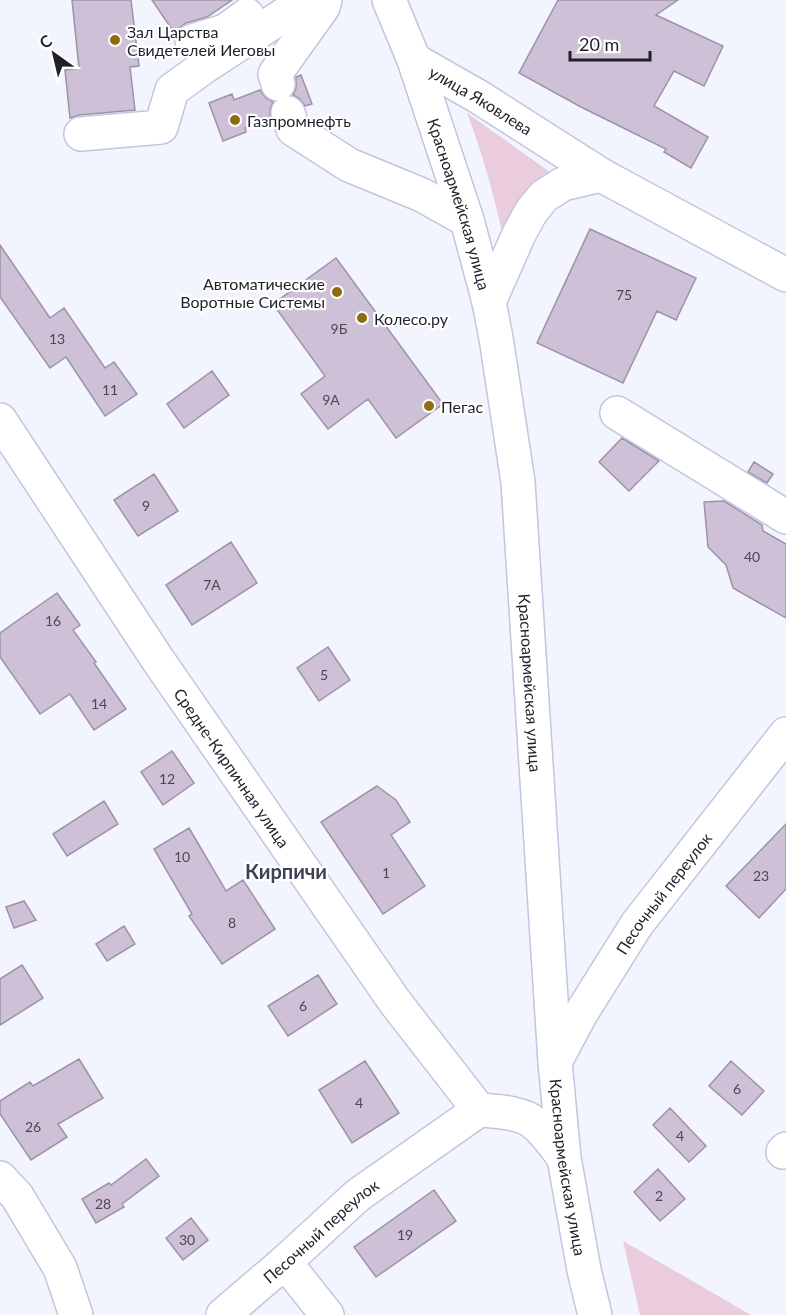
<svg xmlns="http://www.w3.org/2000/svg" width="786" height="1315" font-family="Lato,sans-serif">
<style>
.green{fill:#ebccdc}
.building{fill:#cdc0d7;stroke:#9e92a7;stroke-width:1.5}
.lines{fill:none;stroke-linecap:round;stroke-linejoin:round}
.minor-casing{stroke:#c2c6de;stroke-width:36}
.major-casing{stroke:#c2c6de;stroke-width:36}
.minor{stroke:#fff;stroke-width:33}
.major{stroke:#fff;stroke-width:33}
.poi-dot{fill:#8e6c10;stroke:#fff;stroke-width:2}
.labels{text-anchor:middle;dominant-baseline:central;stroke-width:4.5;stroke-linejoin:round;paint-order:stroke}
.number-label{font-size:14px;fill:#4a4854}
.poi-label{font-size:16px;fill:#1f2029;stroke:#fff;text-anchor:start}
.street-label{font-size:16px;fill:#1f2029;stroke:#fff}
.quarter-label{font-size:20px;font-weight:bold;fill:#3e4154;stroke:#fff}
</style>
<rect width="100%" height="100%" fill="#f2f4fe"/>
<path class="green" d="M467 113 557 177 504 240C494 196 483 155 467 113Z
M623 1241 751 1315H640Z"/>
<path class="building" d="M72 0H131L139 66 130 67 135 110 79 115 70 118 65 70 79 68Z
M152 0H232L207 17 186 23 179 28 175 34Z
M558 0H678L656 15 723 46 704 86 674 71 654 106 708 137 691 168 664 152 666 149 581 107 519 73Z
M301 75 312 104 305 106 300 99 293 95 296 88V77Z
M260 90 266 98 273 102 270 109V119L245 128 246 132 223 141 209 103 232 94 234 100Z
M590 229 696 278 676 320 657 311 623 383 537 343Z
M0 245 50 318 64 308 105 368 114 362 137 394 105 416 66 357 50 368 0 297Z
M336 258 443 404 396 438 368 399 328 429 301 394 325 376 273 304Z
M212 371 229 395 184 428 167 404Z
M622 438 659 461 629 491 599 462Z
M754 462 773 474 767 483 748 472Z
M154 474 178 511 138 536 114 500Z
M724 501 762 525 763 531 786 544V618L733 588 726 565 708 547 704 502Z
M231 542 257 583 192 625 166 585Z
M57 593 80 625 73 630 96 662 94 663 126 709 94 730 70 694 40 714 0 657V633Z
M328 647 350 680 319 701 297 668Z
M172 751 194 783 163 805 141 772Z
M377 786 396 800 410 822 391 835 425 886 383 914 321 822Z
M104 801 118 824 67 856 53 834Z
M786 824V889L759 918 726 886Z
M189 828 226 891 243 880 275 929 222 964 189 916 192 914 154 849Z
M24 901 36 920 14 928 6 907Z
M124 926 135 944 107 961 96 944Z
M22 965 43 998 0 1025V979Z
M318 975 337 1004 288 1036 268 1006Z
M79 1059 103 1098 58 1124 67 1137 31 1160 0 1114V1101L30 1082 33 1086Z
M365 1061 399 1113 352 1143 319 1090Z
M731 1061 764 1091 742 1115 709 1086Z
M670 1108 706 1146 689 1162 653 1125Z
M146 1159 159 1176 122 1204 124 1207 96 1223 82 1199 109 1183 111 1185Z
M658 1169 685 1199 660 1221 634 1192Z
M434 1190 456 1221 376 1277 354 1247Z
M191 1218 208 1240 183 1260 166 1238Z"/>
<g class="lines">
<defs>
<g id="minor">
<path d="M192 41 225 31 247 15"/>
<path id="s1" d="M414 60 479 97 601 175 786 275"/>
<path d="M278 84 275 74 323 7 325 0"/>
<path d="M288 113 293 129 349 165 422 195 467 220"/>
<path d="M81 134 161 127 172 90 204 67 290 11 299 0"/>
<path d="M489 302 519 234 531 212 544 196 563 184 601 175"/>
<path d="M617 413 786 517"/>
<path id="s2" d="M0 420 158 660 395 1002 479 1110C495 1111 516 1112 530 1120 544 1129 554 1145 564 1158"/>
<path id="s3" d="M555 1062 580 1015 637 924 786 734"/>
<path d="M783 1152 786 1149"/>
<path d="M0 1178 17 1196 60 1268 76 1315"/>
<path d="M285 1262 327 1315"/>
<path id="s4" d="M223 1315 285 1262 358 1195 479 1110"/>
</g>
<g id="major">
<path id="s5" d="M389 0 414 60 467 220 489 302 496 338 518 482 555 1062 564 1158 584 1270 595 1315"/>
</g>
</defs>
<use href="#minor" class="minor-casing"/>
<use href="#major" class="major-casing"/>
<use href="#minor" class="minor"/>
<use href="#major" class="major"/>
</g>
<g class="poi-dot">
<circle cx="115" cy="40" r="6"/>
<circle cx="235" cy="120" r="6"/>
<circle cx="337" cy="292" r="6"/>
<circle cx="362" cy="318" r="6"/>
<circle cx="429" cy="406" r="6"/>
</g>
<g class="labels">
<g class="number-label">
<text x="624" y="294">75</text>
<text x="339" y="328">9Б</text>
<text x="57" y="338">13</text>
<text x="110" y="389">11</text>
<text x="331" y="399">9А</text>
<text x="146" y="505">9</text>
<text x="752" y="556">40</text>
<text x="212" y="584">7А</text>
<text x="53" y="620">16</text>
<text x="324" y="674">5</text>
<text x="99" y="703">14</text>
<text x="167" y="778">12</text>
<text x="182" y="856">10</text>
<text x="386" y="872">1</text>
<text x="761" y="875">23</text>
<text x="232" y="922">8</text>
<text x="303" y="1005">6</text>
<text x="737" y="1088">6</text>
<text x="359" y="1102">4</text>
<text x="33" y="1126">26</text>
<text x="680" y="1135">4</text>
<text x="659" y="1195">2</text>
<text x="103" y="1203">28</text>
<text x="405" y="1234">19</text>
<text x="187" y="1239">30</text>
</g>
<g class="poi-label">
<text x="127" y="31">Зал Царства<tspan x="127" dy="18">Свидетелей Иеговы</tspan></text>
<text x="247" y="120">Газпромнефть</text>
<text x="325" y="283" text-anchor="end">Автоматические<tspan x="325" dy="18">Воротные Системы</tspan></text>
<text x="374" y="318">Колесо.ру</text>
<text x="441" y="406">Пегас</text>
</g>
<g class="street-label">
<text stroke="none"><textPath href="#s1" startOffset="78">улица Яковлева</textPath></text>
<text stroke="none"><textPath href="#s5" startOffset="216">Красноармейская улица</textPath></text>
<text stroke="none"><textPath href="#s5" startOffset="702">Красноармейская улица</textPath></text>
<text stroke="none"><textPath href="#s2" startOffset="418">Средне-Кирпичная улица</textPath></text>
<text stroke="none"><textPath href="#s3" startOffset="201">Песочный переулок</textPath></text>
<text stroke="none"><textPath href="#s5" startOffset="1188">Красноармейская улица</textPath></text>
<text stroke="none"><textPath href="#s4" startOffset="129">Песочный переулок</textPath></text>
</g>
<g class="quarter-label">
<text x="286" y="871">Кирпичи</text>
</g>
</g>
<g transform="translate(54 54) rotate(326)" stroke="#ffffff" stroke-width="4.5" paint-order="stroke">
<path d="M0-4.5L10 22L0 15L-10 22Z" fill="#1f2029"/>
<text y="-9" font-size="16" font-weight="bold" text-anchor="middle" fill="#1f2029">С</text>
</g>
<path d="M570 51v9h80v-9" fill="none" stroke="#1f2029" stroke-width="3"/>
<text x="579" y="51" font-size="18" fill="#1f2029" stroke="#ffffff" stroke-width="4.5" paint-order="stroke">20 m</text>
</svg>
